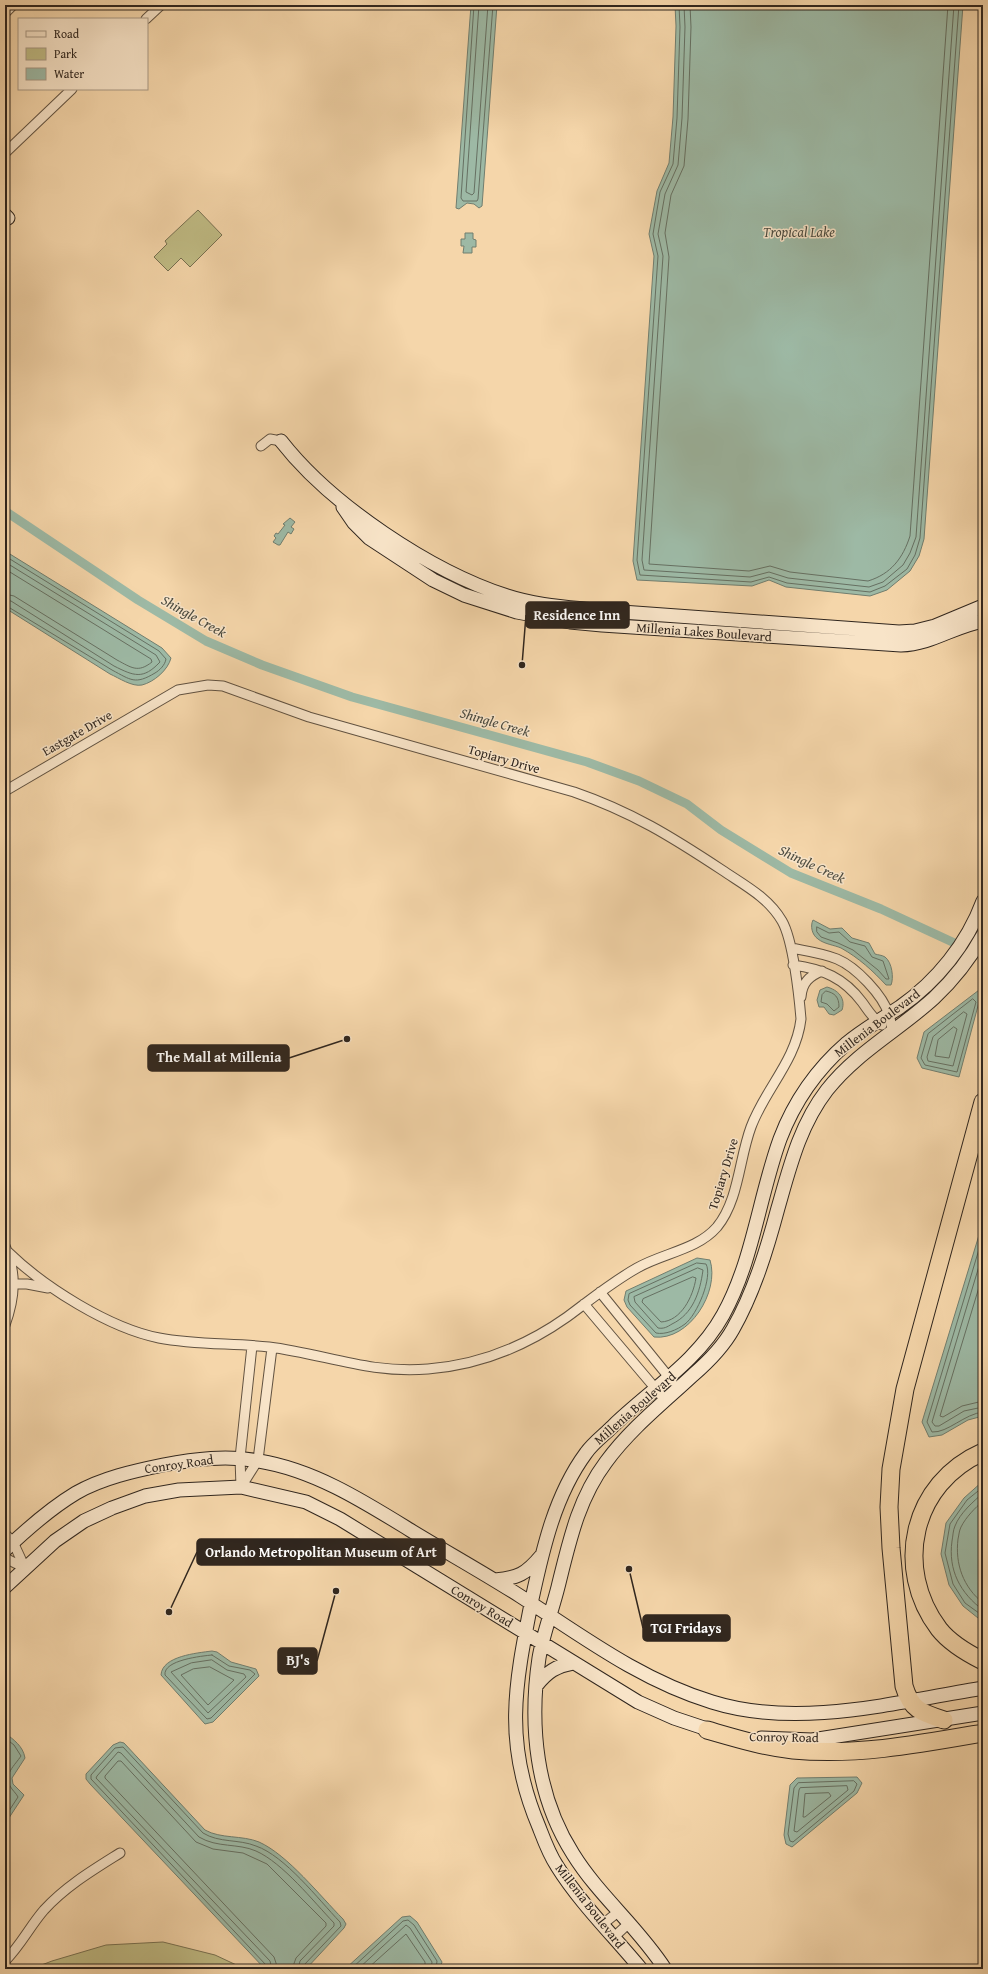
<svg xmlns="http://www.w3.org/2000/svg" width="988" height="1974" font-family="'Gentium Book Plus',serif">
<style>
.green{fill:#c0bc85;stroke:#787152}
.water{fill:#9db9a5;stroke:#717e6f}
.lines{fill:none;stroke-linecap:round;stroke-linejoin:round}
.shore{stroke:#667062;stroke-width:1}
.canal{stroke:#9db9a5;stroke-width:9}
.street-casing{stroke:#615241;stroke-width:11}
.secondary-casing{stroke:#30261e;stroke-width:15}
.highway-casing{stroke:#30261e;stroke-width:19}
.street{stroke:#f8e4c8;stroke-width:9}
.secondary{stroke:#f8e4c8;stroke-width:13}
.highway{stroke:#f5d6aa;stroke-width:17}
.labels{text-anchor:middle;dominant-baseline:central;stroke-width:3;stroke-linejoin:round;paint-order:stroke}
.street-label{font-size:13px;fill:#30261e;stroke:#f8e4c8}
.water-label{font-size:14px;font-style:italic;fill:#4b4b40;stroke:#f8e4c8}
.leader{fill:none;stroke:#30261e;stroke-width:1.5}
.callout-dot{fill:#30261e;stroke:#f8e4c8;stroke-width:1.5}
.callout{fill:#30261e;stroke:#30261e;stroke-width:1.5}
.callout-label{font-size:14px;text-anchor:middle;font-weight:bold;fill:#fff}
</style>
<rect width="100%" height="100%" fill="#f5d6aa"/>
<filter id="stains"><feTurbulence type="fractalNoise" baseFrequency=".005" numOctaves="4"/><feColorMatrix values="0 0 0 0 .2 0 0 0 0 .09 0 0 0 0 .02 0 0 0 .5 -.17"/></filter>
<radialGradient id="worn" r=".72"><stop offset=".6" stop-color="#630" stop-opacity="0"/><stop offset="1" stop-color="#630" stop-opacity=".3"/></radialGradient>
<path class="green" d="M198 210 222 235 190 267 181 258 168 271 154 257 167 244 165 241Z
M163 1942 215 1955 245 1969H31L52 1961 106 1945Z"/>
<path class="water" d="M471 5H497L482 206 479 208 474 204 467 203 459 209 456 208Z
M675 5H963L924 539 919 556 910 571 887 590 870 596 786 587 769 580 752 586 637 580 633 561 654 256 649 234 657 191 669 163 673 117 676 26Z
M465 233H473V239L476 240V247H472V253H463L464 246H461V239H465Z
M290 518 295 522 291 527 294 529 291 534 288 532 280 545H278L273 542 276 538 274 536 276 533 278 534 285 525 283 524Z
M5 551 162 648 171 658C168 670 154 682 142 685 132 687 119 678 110 674L5 608Z
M813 920 830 929 842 928 852 938 869 943 875 954C878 955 882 955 885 957 892 962 894 978 891 985H886C873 971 859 958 841 948 834 945 824 944 818 939 812 935 810 926 813 920Z
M827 987C838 990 846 998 842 1010L834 1015 829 1014 824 1007H819L817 1000 820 990Z
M983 987 959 1077 922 1068 917 1058 924 1032Z
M983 1222V1416L968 1420 942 1435 929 1437 922 1422Z
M697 1258 710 1260C720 1292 689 1341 654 1337L627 1307 624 1300 626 1291Z
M983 1481V1622L963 1606 949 1585 941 1554 946 1523 964 1498Z
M212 1651 217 1652 231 1662 256 1669 259 1676 213 1722 205 1724 161 1675C162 1656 197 1653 212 1651Z
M5 1733C14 1740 23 1746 25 1758L12 1778 13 1784 24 1795 5 1824Z
M120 1742 124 1743 205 1830C221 1839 242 1835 259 1842 288 1855 320 1896 343 1919L346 1924 344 1928 306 1969H265L90 1784 86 1779V1774L113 1745Z
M857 1777 862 1783 857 1793 792 1847 786 1844 784 1835 790 1785 797 1778Z
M410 1916 417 1922 442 1962 440 1968 345 1969 402 1917Z"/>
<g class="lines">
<path class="shore" d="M474 5 461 198 463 201H477L478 199 493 5
M479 5 466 192 472 195 474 193 488 5
M679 5 680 27 677 118 673 164 660 192 653 234 658 256 637 560 640 575 751 582 769 577 787 583 870 592 885 586 907 569 915 555 920 538 959 5
M684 5 685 27 682 118 678 165 665 194 658 234 663 256 642 560 644 570 750 577 769 572 788 578 869 587 883 582 903 565 910 553 916 537 954 5
M690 5 691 27 688 119 684 166 671 195 665 233 669 257 649 564 749 571 770 566 790 572 868 581C891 574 903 558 910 536L948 5
M5 556 159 651 166 659C165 665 160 670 155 673 135 685 131 680 112 670L5 605
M5 562 156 655 160 662C143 680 134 676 114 666L11 601 5 600
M5 569 151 659 152 662C138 673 132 668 117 660L14 596 5 594
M817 927 829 933 839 932 850 942 865 946 872 957 883 961 889 979H886L878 970 853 950 838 943 821 937 817 932Z
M826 991C835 993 839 997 839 1007L834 1011 827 1004 821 1002 822 995Z
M973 999 976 1002 957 1072 925 1065 921 1058 928 1034Z
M964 1012 967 1014 953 1066 928 1061 927 1057 933 1037Z
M954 1027 957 1029 949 1058 935 1056 938 1040Z
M983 1236 927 1422 932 1432C948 1433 964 1414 983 1412
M983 1253 932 1422 935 1426H939L964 1411 983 1407
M697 1263 706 1264C713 1277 697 1315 685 1324 677 1330 665 1335 656 1333L630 1305 628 1300 629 1294Z
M698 1268 703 1270C700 1292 693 1314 672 1324 667 1327 664 1329 658 1328L635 1302 634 1297Z
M983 1274 940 1416 943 1417 962 1406 983 1401
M693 1277 696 1278C693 1297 681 1321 661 1322L642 1302 643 1299Z
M983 1487 967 1500 950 1524 945 1553 953 1584 965 1603 983 1616
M983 1493C973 1502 960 1513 955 1526 953 1530 953 1536 952 1541 948 1570 960 1593 983 1610
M983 1501C975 1508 966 1517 961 1527 959 1531 959 1535 958 1539 955 1564 963 1587 983 1603
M212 1655 229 1666 250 1670 255 1674 211 1718 207 1719 165 1675C163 1660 202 1656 212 1655Z
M212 1660 227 1670 244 1674 246 1677 208 1713 171 1672 191 1663Z
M210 1667 234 1680 208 1705 181 1675 193 1669Z
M5 1738 14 1745 21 1756C15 1765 3 1775 10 1786 12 1790 16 1793 18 1797L5 1817
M854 1781 857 1784 854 1791 793 1842 790 1841 788 1834 794 1788 798 1783Z
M847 1786 848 1790 797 1832 794 1831 799 1790 800 1788Z
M829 1793 831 1796 805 1817H803L805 1794Z
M267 1969 266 1965 91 1779V1775L115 1748 123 1747 203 1833C219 1843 239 1839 256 1846 285 1856 318 1899 340 1922L341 1926 304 1965 303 1969
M272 1969 270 1961 96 1778 97 1776 118 1752 121 1753 199 1837C217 1848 238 1843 256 1851 283 1863 313 1901 334 1923V1926L300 1961 298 1969
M278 1969 274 1957 105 1778V1776L118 1761H121L196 1842 213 1849 243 1853 267 1864 326 1923V1926L296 1958 292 1969
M351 1969 403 1921 408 1920 414 1925 437 1961 436 1969
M358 1969 406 1925 410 1928 432 1962 431 1969
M367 1969 406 1934 425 1962V1969"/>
<path class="canal" d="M5 511 138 600 206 641 262 665 352 697 587 762 639 781 687 804 721 830 791 873 881 909 961 946 983 953"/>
<defs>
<path id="street" d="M5 13 13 5
M146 19 161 5
M5 153 72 89
M261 446 270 439 281 441
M5 791 178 690 208 685 223 686 309 717 574 792C632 812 672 837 722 870 744 885 768 897 782 921 793 940 799 995 801 1019 796 1061 765 1089 751 1127 739 1159 739 1200 717 1227 697 1250 663 1253 637 1268 612 1282 590 1300 567 1317 526 1346 478 1365 428 1369 369 1374 325 1354 269 1347 233 1343 195 1345 159 1338 109 1328 44 1287 8 1252
M791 948C806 951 822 953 837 959 856 967 883 995 889 1015 891 1020 891 1025 892 1030
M793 965C823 969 844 978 862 1002 868 1010 873 1019 882 1025
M801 997C802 983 809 976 822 971
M5 1246C17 1273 15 1298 5 1325
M5 1284H27L48 1288
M600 1292 672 1381
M584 1304 666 1401
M241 1487 258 1460 272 1348
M241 1487 240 1458 252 1346
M5 1534 13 1542 25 1568
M5 1558 25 1568
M603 1924 618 1912
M614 1937 628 1924
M5 1961C21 1945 30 1926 44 1910 66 1886 93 1870 120 1853"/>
<path id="secondary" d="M5 215 8 218
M281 441C331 505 430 571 507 596 534 605 565 607 594 610L899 632 915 631 935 626 983 606
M343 507 354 523 369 538 433 580 464 595 517 612 570 622 602 625 901 645C932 644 954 626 983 621
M5 1550C27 1529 51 1508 76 1493 102 1478 134 1471 163 1465 195 1459 227 1455 259 1461 314 1470 363 1501 410 1530 446 1552 484 1573 520 1596 582 1636 640 1680 712 1702 798 1729 897 1702 983 1688
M495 1580C518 1578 526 1574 541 1556
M5 1587 55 1541 84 1521 112 1508 145 1496 179 1490 241 1487 306 1502 340 1519 638 1702 674 1718 716 1732
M536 1686C547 1672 556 1666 573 1663
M761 1738 812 1740 983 1713
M641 1969C613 1935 580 1903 557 1866 549 1854 544 1840 539 1827 503 1742 515 1685 532 1599 543 1548 555 1495 586 1453 593 1443 604 1435 613 1426 650 1390 697 1362 723 1315 753 1261 759 1197 780 1139 794 1102 817 1069 847 1043 864 1029 882 1019 900 1007 937 981 967 944 983 901
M665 1969C639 1928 599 1896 573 1854 536 1796 529 1725 539 1658 543 1634 552 1611 558 1587 569 1543 578 1499 606 1462 630 1429 663 1403 693 1375 708 1362 723 1347 733 1329 754 1292 767 1249 778 1208 790 1166 800 1125 827 1090 857 1052 899 1030 934 998 954 979 970 959 983 935"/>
<path id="highway" d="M983 1452C912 1483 893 1568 939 1629 950 1643 967 1653 983 1661
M944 1720C922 1713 911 1710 904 1686L891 1548 889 1507 891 1469 905 1389 983 1102
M707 1730C735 1738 764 1747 793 1750 857 1756 920 1744 983 1733"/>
</defs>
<use href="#street" class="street-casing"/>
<use href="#secondary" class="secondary-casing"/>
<use href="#highway" class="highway-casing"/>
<use href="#street" class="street"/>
<use href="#secondary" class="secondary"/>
<use href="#highway" class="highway"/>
</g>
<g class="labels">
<g class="street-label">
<text transform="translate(704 632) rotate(4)">Millenia Lakes Boulevard</text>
<text transform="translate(77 733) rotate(-30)">Eastgate Drive</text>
<text transform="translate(504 759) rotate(16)">Topiary Drive</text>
<text transform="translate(877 1023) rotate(-37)">Millenia Boulevard</text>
<text transform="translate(723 1174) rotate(-73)">Topiary Drive</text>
<text transform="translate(635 1408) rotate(-41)">Millenia Boulevard</text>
<text transform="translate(179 1464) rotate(-8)">Conroy Road</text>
<text transform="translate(482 1606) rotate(31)">Conroy Road</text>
<text transform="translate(784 1737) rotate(1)">Conroy Road</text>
<text transform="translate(590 1906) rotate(52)">Millenia Boulevard</text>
</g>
<g class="water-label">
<text x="799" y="232">Tropical Lake</text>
<text transform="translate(194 616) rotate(29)">Shingle Creek</text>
<text transform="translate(495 722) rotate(16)">Shingle Creek</text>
<text transform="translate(812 864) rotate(25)">Shingle Creek</text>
</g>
</g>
<path class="leader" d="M522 665L526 615M347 1039L289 1058M169 1612L197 1552M629 1569L643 1628M336 1591L317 1661"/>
<g class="callout-dot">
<circle cx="522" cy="665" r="4"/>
<circle cx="347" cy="1039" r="4"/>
<circle cx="169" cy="1612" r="4"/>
<circle cx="629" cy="1569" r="4"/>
<circle cx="336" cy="1591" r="4"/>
</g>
<g class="callout">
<rect x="526" y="602" width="103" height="26" rx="4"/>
<rect x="148" y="1045" width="141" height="26" rx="4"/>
<rect x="197" y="1539" width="248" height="26" rx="4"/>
<rect x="643" y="1615" width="87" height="26" rx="4"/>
<rect x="278" y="1648" width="39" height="26" rx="4"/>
</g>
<g class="callout-label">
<text x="577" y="620">Residence Inn</text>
<text x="219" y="1062">The Mall at Millenia</text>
<text x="321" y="1557">Orlando Metropolitan Museum of Art</text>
<text x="686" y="1633">TGI Fridays</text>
<text x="298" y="1665">BJ's</text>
</g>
<rect width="988" height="1974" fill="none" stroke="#f5d6aa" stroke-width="20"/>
<rect x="6" y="6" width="976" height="1962" fill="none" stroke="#30261e" stroke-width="2"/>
<rect x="10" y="10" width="968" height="1954" fill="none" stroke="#30261e"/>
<rect x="18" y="18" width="130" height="72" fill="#f8e4c8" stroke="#a89884"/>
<rect x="26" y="31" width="20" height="6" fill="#f8e4c8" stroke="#a89884"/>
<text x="54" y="38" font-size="12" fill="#30261e">Road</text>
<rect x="26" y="48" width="20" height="12" fill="#c0bc85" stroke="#a89884"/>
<text x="54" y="58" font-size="12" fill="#30261e">Park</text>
<rect x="26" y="68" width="20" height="12" fill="#9db9a5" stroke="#a89884"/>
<text x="54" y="78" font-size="12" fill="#30261e">Water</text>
<rect width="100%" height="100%" filter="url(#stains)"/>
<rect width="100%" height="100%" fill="url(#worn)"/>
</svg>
